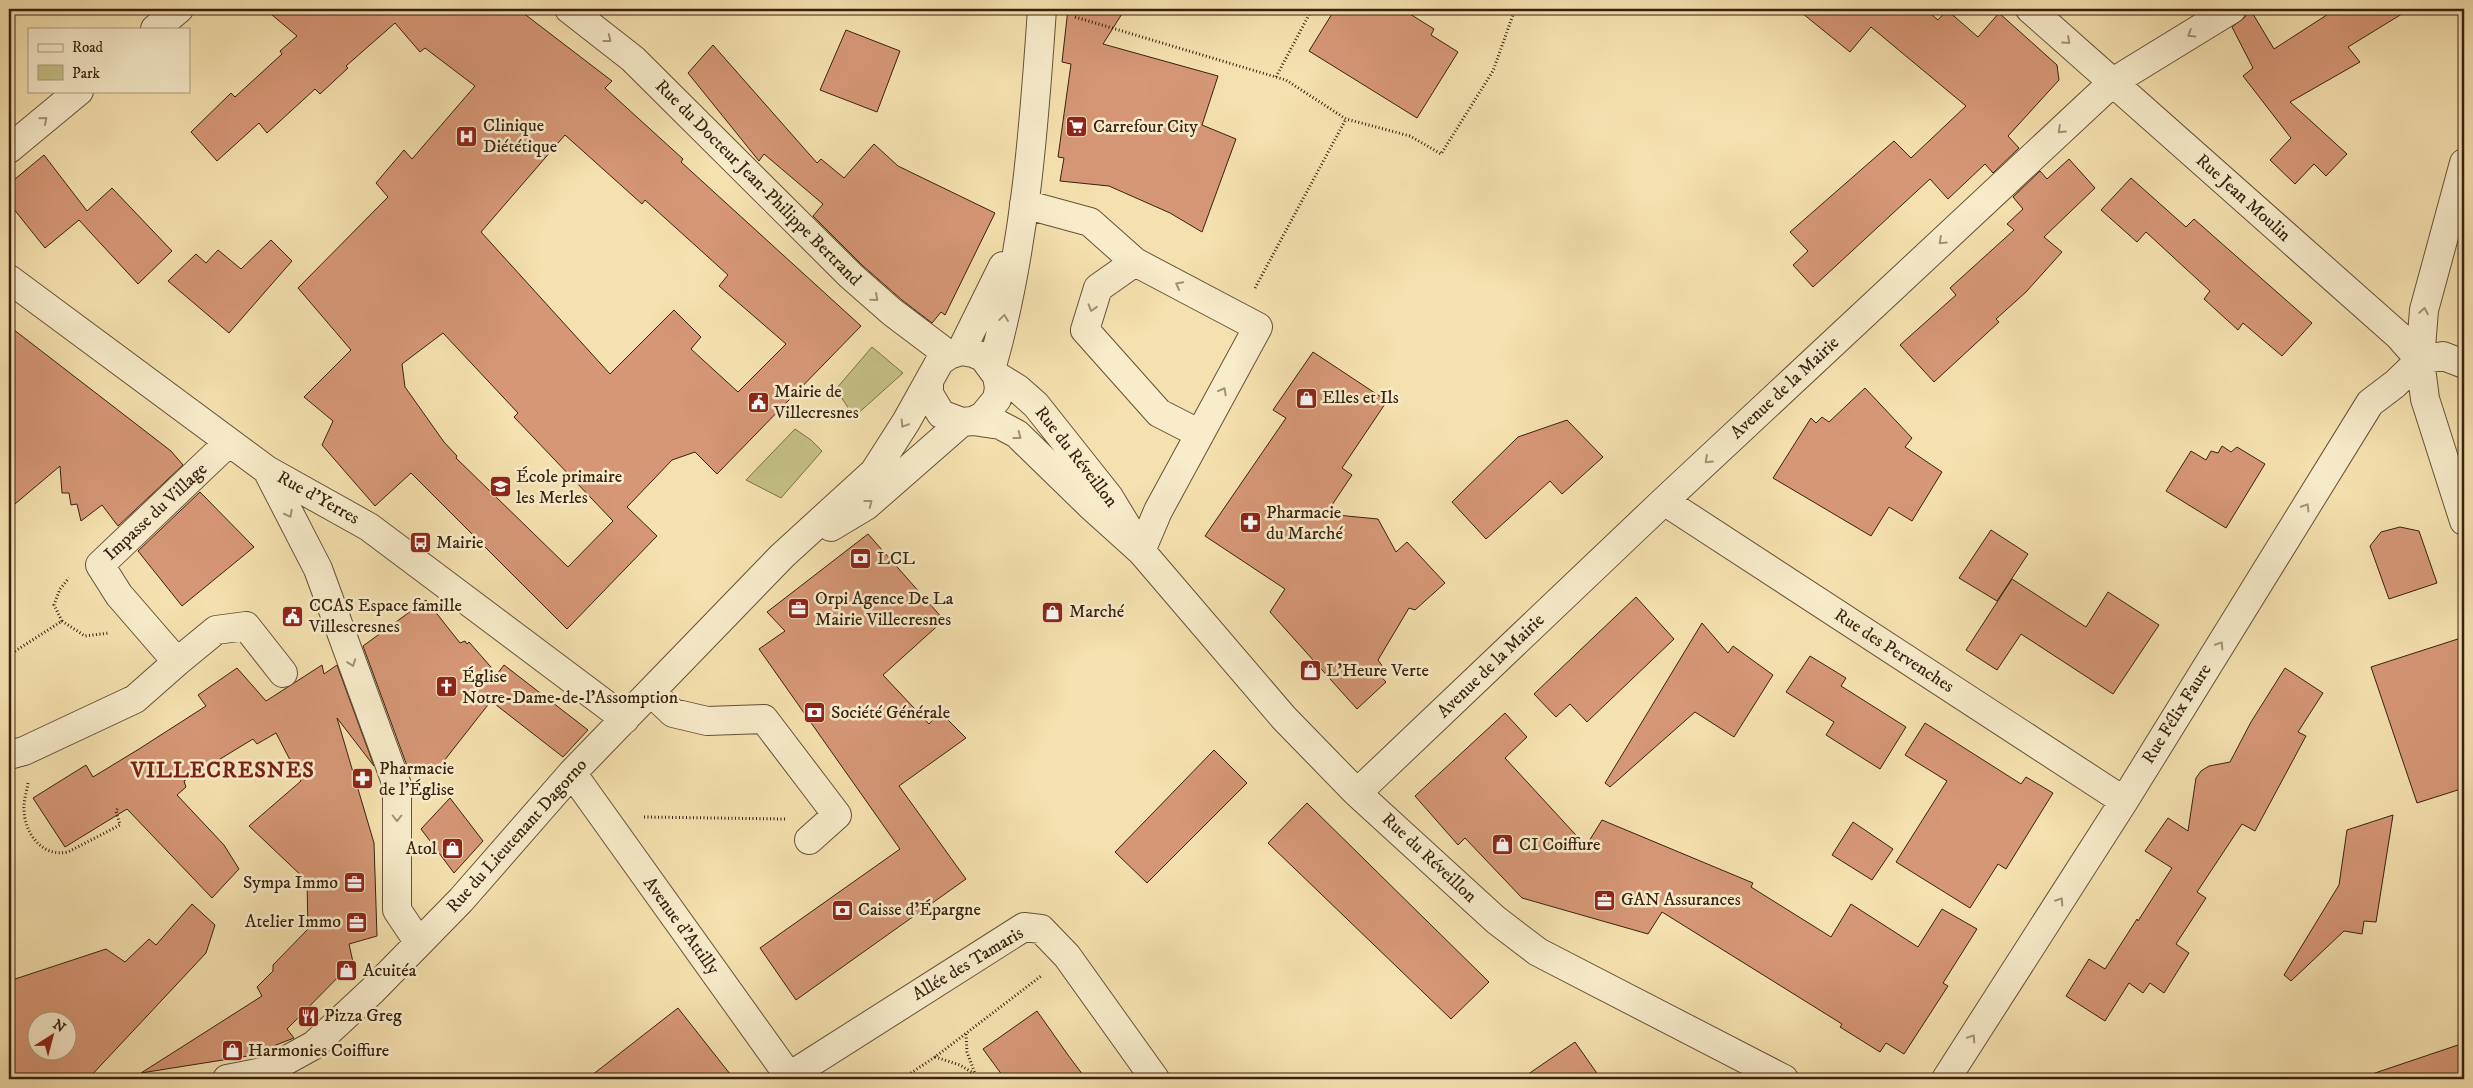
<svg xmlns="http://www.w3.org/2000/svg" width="2473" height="1088" font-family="'IM FELL DW Pica',serif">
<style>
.green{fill:#c4c185;stroke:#7e714a}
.building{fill:#d69776;stroke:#382110;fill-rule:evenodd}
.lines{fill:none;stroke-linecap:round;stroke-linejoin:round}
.minor-casing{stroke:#675138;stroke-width:30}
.path{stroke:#382110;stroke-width:3;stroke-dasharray:1 2.5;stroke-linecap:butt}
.minor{stroke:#f8eccb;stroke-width:28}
.oneway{stroke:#a29177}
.labels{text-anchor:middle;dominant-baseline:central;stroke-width:5;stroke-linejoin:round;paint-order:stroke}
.poi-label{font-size:18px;fill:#382110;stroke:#f8eccb;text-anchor:start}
.street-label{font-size:18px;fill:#382110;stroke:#f8eccb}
.district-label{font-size:22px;font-weight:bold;letter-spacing:1px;fill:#7a1f14;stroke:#f8eccb}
</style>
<rect width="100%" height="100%" fill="#f5e1af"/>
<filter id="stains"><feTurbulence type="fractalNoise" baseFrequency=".004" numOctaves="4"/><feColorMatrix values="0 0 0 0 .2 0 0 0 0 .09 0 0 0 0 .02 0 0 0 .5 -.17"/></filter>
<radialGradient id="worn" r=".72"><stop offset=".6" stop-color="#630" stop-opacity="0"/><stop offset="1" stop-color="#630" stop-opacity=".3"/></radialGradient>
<path class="green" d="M872 347 903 373 854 417 836 389Z
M795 429 811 440 822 451 781 498 746 480Z"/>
<path class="building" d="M265 9H518L612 81 605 88 683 159 681 162 861 326 717 474 695 452 672 460 652 481 627 507 657 536 567 629 411 473 375 506 322 445 333 421 304 397 351 350 298 288 388 197 376 183 404 150 412 159 475 86 425 48 420 52 395 23 346 66 348 68 320 94 315 89 267 133 259 123 217 161 191 132 231 93 235 97 282 54 280 51 297 36ZM565 135 642 204 645 200 728 275 719 286 786 344 738 392 691 349 701 337 674 310 610 374 481 232ZM443 333 518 413 514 417 613 521 568 567 456 458 457 456 444 442 405 387 402 364Z
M1068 9H1125L1103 44 1218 76 1202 125 1236 139 1202 232 1170 213 1109 186 1060 181 1064 158 1058 157 1071 64 1062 62Z
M1335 9H1402L1434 29 1431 35 1458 52 1417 118 1309 51Z
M1797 9H1925L1938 20 1947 10 1978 37 1999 13 2057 65 2059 80 2008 136 2019 148 1993 173 1985 164 1948 199 1930 179 1813 287 1793 265 1808 251 1790 232 1894 141 1911 158 1966 106 1871 27 1850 52Z
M2248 9H2250L2274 49 2336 9H2410L2348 47 2360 62 2290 102 2347 154 2326 176 2314 164 2295 184 2270 160 2291 138 2243 76 2253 68 2232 27 2245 17Z
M846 30 900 51 877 112 820 90Z
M713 45 817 163 821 159 844 178 874 144 898 166 995 213 945 315 941 312 932 323 902 300 862 265 813 216 823 204 764 154 759 161 688 73Z
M44 155 87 211 112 188 172 251 138 284 79 220 45 248 9 203V184Z
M2069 159 2095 188 2044 237 2062 252 2026 292 1996 319 1999 322 1934 382 1900 345 1956 295 1950 288 2014 230 2007 224 2023 209 2013 197 2040 171 2047 179Z
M2131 178 2186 227 2194 219 2312 323 2282 356 2243 323 2238 330 2204 299 2210 291 2146 232 2137 242 2101 210Z
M271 240 292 261 229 333 168 281 196 254 206 263 218 250 241 269Z
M9 326 171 451 183 465 118 526 102 505 81 521 77 504 71 505 69 493H62L60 466 9 509Z
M1313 352 1387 401 1342 468 1352 475 1326 514 1378 519 1396 552 1407 542 1445 583 1415 610 1409 608 1378 660 1383 667 1377 672 1386 682 1357 709 1270 612 1285 589 1205 536 1286 418 1273 410Z
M1865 388 1912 438 1905 447 1942 472 1912 521 1889 507 1871 536 1773 478 1811 418 1816 423 1822 417 1829 422Z
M1567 420 1603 457 1562 494 1550 481 1486 539 1452 502 1518 437Z
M2222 446 2231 452 2237 447 2265 464 2226 528 2166 491 2191 451 2206 460 2211 451 2218 453Z
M200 492 254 547 182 606 138 551Z
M2400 527 2419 531 2437 583 2389 599 2370 546 2381 532Z
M1991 530 2028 554 1997 601 1959 578Z
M868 534 944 620 883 675 929 724 940 712 966 738 899 786 966 879 796 1000 760 948 900 849 759 649 785 631 767 612Z
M2012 579 2086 627 2108 592 2159 625 2113 694 2021 634 1997 670 1966 650Z
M1636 597 1674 639 1587 722 1570 704 1556 717 1534 694Z
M426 600 460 643 465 641 467 644 469 642 497 674 504 665 588 730 563 757 491 701 440 766 410 774 363 646Z
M1702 623 1728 653 1733 646 1773 675 1734 737 1695 712 1610 787 1605 783Z
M2464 637V788L2417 803 2371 667Z
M1810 656 1846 678 1841 686 1906 727 1880 769 1826 735 1834 722 1786 692Z
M322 665 324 674 337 665 374 766 337 718 374 843 377 936 349 944 353 962 287 1029 294 1038 248 1056 141 1073 262 996 257 987 273 971V965L308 929 307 881 249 826 301 781 276 733 257 744 253 739 184 781 186 787 177 795 224 845 239 869 212 898 127 809 65 847 33 798 86 765 93 777 139 749 206 706 198 695 237 668 266 701Z
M2285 668 2323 693 2298 732 2306 736 2255 831 2242 824 2197 892 2206 898 2176 944 2189 953 2164 993 2150 983 2143 993 2129 983 2105 1021 2066 996 2089 959 2105 969 2137 919 2138 921 2172 868 2145 851 2168 818 2188 831 2196 778 2201 771 2209 766 2230 762 2251 722Z
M1505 713 1527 737 1505 758 1586 846 1602 820 1753 883 1751 887 1831 937 1851 904 1918 947 1942 909 1977 929 1943 983 1948 986 1904 1054 1886 1043 1880 1052 1840 1027 1842 1024 1662 912 1648 934 1522 898 1465 838 1458 845 1415 796Z
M1925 723 2021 784 2026 777 2053 793 2006 869 1998 864 1970 908 1896 862 1947 781 1905 755Z
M1214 750 1247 783 1147 883 1115 852Z
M450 798 483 841 454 873 421 829Z
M1307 803 1489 982 1451 1019 1268 843Z
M2393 815 2376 922 2364 921 2362 934 2344 931 2291 981 2284 975 2339 885 2347 830Z
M1853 822 1893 849 1872 880 1832 855Z
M192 904 215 925 206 953 88 1079H9V981L106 949 125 962 149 939 156 945ZM38 1020H68V1050H38Z
M678 1008 734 1079H587Z
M1037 1011 1068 1055 1086 1079H1005L983 1049Z
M1575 1042 1601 1079H1521Z
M2464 1043V1079H2373L2372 1074Z"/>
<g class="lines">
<defs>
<path id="minor" d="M569 9 633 59 851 276 892 312 949 355
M2030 9 2399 336 2420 360 2443 356 2464 364
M155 29 179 9
M9 149 79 91
M2464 163 2424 310 2420 360 2425 399 2464 521
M1024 204 1090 222 1135 262 1258 327 1158 511 1141 551
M1135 262 1098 288 1085 330 1159 413 1200 434
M9 279 267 470 369 527 625 719
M961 351 1003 266
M992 366C1025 250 1034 128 1042 9
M997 376 1018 389 1036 405 1109 497 1129 530
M973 421 1000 425 1017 434 1090 505 1141 551 1284 718 1357 793 1496 920 1538 952 1784 1079
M229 442 100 565 119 595 177 662 216 630 246 626 283 673
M267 470 318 569 397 785V910L419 943
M1664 501 2124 801
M831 527 866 506 962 422
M651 692 673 713 707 721 764 719 837 815 809 840
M9 755 24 751 135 699 177 662
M572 773 791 1079
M1357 793 1664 501 2113 82 2232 9
M788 1077 1024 927 1041 929 1067 956 1155 1079
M227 1079 267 1071 314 1045 373 990 461 900 572 773 782 556 874 472 906 422 940 361 949 355 961 351 973 353 983 357 997 376 999 388 997 399 983 416 973 421 962 422 941 414 929 394V382
M1946 1079 2124 801 2370 403 2395 384 2420 360"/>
</defs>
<use href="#minor" class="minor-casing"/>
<path class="path" d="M1075 17 1286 80 1346 119 1410 136 1441 154 1493 71 1515 9
M1276 77 1312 9
M1255 288 1346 119
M62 621 85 636 109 633
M9 655 62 621 54 605 60 589 69 578
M28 783C27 791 24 799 24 806 23 831 41 858 68 852L120 825 116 811 118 808
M644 817 785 819
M966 1034 967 1052 977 1079
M935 1057 960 1065 973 1073
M902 1079 935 1057 1041 976"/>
<use href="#minor" class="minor"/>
</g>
<defs><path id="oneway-chevron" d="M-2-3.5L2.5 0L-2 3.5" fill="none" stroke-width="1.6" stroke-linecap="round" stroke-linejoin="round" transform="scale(1.25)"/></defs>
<g class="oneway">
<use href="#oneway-chevron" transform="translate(2191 34) rotate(148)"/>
<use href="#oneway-chevron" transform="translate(608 39) rotate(38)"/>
<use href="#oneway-chevron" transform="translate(2067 41) rotate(42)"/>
<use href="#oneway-chevron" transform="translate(44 120) rotate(-40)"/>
<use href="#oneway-chevron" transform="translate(2061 130) rotate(137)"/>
<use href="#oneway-chevron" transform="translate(1942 241) rotate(137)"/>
<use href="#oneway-chevron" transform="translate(1179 285) rotate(-152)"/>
<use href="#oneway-chevron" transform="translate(875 298) rotate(41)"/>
<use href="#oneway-chevron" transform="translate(1092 308) rotate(107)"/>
<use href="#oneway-chevron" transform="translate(2424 311) rotate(-81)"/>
<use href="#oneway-chevron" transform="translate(1004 318) rotate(-82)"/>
<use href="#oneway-chevron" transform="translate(1223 391) rotate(-62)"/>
<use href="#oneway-chevron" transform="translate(904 424) rotate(122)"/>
<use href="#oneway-chevron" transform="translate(1018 436) rotate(37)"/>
<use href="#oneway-chevron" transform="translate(1708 460) rotate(137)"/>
<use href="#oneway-chevron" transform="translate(869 503) rotate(-38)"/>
<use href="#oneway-chevron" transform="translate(2306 507) rotate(-58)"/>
<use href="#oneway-chevron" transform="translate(289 514) rotate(63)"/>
<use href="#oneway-chevron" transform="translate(2220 645) rotate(-58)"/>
<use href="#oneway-chevron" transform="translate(352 663) rotate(70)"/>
<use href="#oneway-chevron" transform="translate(397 818) rotate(90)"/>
<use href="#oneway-chevron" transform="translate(2060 901) rotate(-57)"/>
<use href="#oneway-chevron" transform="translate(1972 1038) rotate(-57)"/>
</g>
<defs>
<symbol id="supermarket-square" viewBox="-11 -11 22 22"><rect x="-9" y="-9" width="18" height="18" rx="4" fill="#8f2418" stroke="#f8eccb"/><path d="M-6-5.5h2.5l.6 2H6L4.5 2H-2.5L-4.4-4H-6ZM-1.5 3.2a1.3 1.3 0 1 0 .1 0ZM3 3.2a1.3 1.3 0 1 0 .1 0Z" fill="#fff"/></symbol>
<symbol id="hospital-square" viewBox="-11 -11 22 22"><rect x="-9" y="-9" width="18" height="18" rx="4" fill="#8f2418" stroke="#f8eccb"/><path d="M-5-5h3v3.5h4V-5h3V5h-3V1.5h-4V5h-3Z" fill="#fff"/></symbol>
<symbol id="shop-square" viewBox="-11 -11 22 22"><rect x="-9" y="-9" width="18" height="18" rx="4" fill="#8f2418" stroke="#f8eccb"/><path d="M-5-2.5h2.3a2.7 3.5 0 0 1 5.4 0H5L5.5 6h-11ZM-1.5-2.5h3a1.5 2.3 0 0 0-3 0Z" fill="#fff"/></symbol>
<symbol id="civic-square" viewBox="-11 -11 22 22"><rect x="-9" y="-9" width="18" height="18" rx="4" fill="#8f2418" stroke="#f8eccb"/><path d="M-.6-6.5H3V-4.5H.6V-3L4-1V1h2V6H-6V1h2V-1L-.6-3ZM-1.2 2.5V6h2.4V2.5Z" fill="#fff"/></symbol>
<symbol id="school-square" viewBox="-11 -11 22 22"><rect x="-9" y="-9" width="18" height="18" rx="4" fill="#8f2418" stroke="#f8eccb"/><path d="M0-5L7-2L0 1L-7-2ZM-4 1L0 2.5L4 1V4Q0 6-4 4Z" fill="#fff"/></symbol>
<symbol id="pharmacy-square" viewBox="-11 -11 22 22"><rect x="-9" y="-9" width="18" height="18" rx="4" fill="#8f2418" stroke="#f8eccb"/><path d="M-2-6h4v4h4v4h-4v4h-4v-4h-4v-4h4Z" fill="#fff"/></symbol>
<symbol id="bus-square" viewBox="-11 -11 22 22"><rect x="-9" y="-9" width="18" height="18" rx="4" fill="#8f2418" stroke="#f8eccb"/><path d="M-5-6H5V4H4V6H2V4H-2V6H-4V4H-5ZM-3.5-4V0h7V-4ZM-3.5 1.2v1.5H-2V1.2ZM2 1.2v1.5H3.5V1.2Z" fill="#fff"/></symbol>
<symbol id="bank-square" viewBox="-11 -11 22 22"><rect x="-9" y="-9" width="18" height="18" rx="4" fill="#8f2418" stroke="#f8eccb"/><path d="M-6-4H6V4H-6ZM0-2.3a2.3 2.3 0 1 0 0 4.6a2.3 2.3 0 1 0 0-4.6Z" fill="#fff"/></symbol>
<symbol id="office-square" viewBox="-11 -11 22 22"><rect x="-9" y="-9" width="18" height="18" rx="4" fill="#8f2418" stroke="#f8eccb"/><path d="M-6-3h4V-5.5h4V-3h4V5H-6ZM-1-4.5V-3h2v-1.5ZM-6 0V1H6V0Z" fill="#fff"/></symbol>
<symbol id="church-square" viewBox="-11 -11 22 22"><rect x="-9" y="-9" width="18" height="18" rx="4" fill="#8f2418" stroke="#f8eccb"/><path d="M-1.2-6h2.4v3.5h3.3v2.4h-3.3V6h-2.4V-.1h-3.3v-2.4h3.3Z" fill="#fff"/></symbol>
<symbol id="restaurant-square" viewBox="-11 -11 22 22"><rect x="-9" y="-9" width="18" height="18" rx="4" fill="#8f2418" stroke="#f8eccb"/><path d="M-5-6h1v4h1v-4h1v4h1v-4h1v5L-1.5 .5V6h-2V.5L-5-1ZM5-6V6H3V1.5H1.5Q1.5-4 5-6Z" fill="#fff"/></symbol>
</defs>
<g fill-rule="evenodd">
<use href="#supermarket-square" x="1064" y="114" width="25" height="25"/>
<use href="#hospital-square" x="454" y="124" width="25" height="25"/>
<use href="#shop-square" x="1294" y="386" width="25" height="25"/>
<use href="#civic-square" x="746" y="390" width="25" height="25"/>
<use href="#school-square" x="488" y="474" width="25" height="25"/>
<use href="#pharmacy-square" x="1238" y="510" width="25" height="25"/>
<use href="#bus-square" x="408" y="530" width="25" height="25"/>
<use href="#bank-square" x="848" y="546" width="25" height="25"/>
<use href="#office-square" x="786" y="596" width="25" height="25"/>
<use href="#shop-square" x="1040" y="600" width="25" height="25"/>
<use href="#civic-square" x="280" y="604" width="25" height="25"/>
<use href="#shop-square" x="1298" y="658" width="25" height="25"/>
<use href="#church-square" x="434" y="674" width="25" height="25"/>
<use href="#bank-square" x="802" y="700" width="25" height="25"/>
<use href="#pharmacy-square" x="350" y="766" width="25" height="25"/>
<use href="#shop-square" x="1490" y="832" width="25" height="25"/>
<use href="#shop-square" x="440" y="836" width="25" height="25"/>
<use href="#office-square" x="342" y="870" width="25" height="25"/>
<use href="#office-square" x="1592" y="888" width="25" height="25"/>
<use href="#bank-square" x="830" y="898" width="25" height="25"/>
<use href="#office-square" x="344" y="910" width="25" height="25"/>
<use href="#shop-square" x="334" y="958" width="25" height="25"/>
<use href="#restaurant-square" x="296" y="1004" width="25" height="25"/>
<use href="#shop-square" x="220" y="1038" width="25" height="25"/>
</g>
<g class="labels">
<g class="poi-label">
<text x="483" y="126">Clinique<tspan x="483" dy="21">Diététique</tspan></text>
<text x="1093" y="127">Carrefour City</text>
<text x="774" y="392">Mairie de<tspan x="774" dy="21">Villecresnes</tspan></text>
<text x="1322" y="398">Elles et Ils</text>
<text x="516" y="477">École primaire<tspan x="516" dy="21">les Merles</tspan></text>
<text x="1266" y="513">Pharmacie<tspan x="1266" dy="21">du Marché</tspan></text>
<text x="436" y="543">Mairie</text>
<text x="877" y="559">LCL</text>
<text x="815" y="599">Orpi Agence De La<tspan x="815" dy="21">Mairie Villecresnes</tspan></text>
<text x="309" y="606">CCAS Espace famille<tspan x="309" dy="21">Villescresnes</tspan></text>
<text x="1069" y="612">Marché</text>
<text x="1326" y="671">L'Heure Verte</text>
<text x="462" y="677">Église<tspan x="462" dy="21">Notre-Dame-de-l'Assomption</tspan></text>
<text x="831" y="713">Société Générale</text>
<text x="379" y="769">Pharmacie<tspan x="379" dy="21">de l'Église</tspan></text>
<text x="1519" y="845">CI Coiffure</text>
<text x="437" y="849" text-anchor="end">Atol</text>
<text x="338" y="883" text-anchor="end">Sympa Immo</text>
<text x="1621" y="900">GAN Assurances</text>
<text x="858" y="910">Caisse d'Épargne</text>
<text x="341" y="922" text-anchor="end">Atelier Immo</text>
<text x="363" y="971">Acuitéa</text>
<text x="324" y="1016">Pizza Greg</text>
<text x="248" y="1051">Harmonies Coiffure</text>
</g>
<g class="street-label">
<text transform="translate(758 183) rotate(45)">Rue du Docteur Jean-Philippe Bertrand</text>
<text transform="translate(2243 198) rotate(42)">Rue Jean Moulin</text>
<text transform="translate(1785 388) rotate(-43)">Avenue de la Mairie</text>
<text transform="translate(1076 457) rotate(52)">Rue du Réveillon</text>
<text transform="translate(318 498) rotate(29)">Rue d'Yerres</text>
<text transform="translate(156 512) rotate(-43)">Impasse du Village</text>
<text transform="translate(1894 651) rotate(33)">Rue des Pervenches</text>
<text transform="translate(1491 666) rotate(-44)">Avenue de la Mairie</text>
<text transform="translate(2177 714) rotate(-58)">Rue Félix Faure</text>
<text transform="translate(517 836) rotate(-48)">Rue du Lieutenant Dagorno</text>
<text transform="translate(1429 858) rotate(43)">Rue du Réveillon</text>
<text transform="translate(681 926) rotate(54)">Avenue d'Attilly</text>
<text transform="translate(968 964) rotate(-31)">Allée des Tamaris</text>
</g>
<g class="district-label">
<text x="223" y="770">VILLECRESNES</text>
</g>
</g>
<rect width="2473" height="1088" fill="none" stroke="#f5e1af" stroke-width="30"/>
<rect x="10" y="10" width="2453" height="1068" fill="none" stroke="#382110" stroke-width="2.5"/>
<rect x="15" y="15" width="2443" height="1058" fill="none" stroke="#382110"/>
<rect x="28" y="28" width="162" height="65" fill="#f8eccb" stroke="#ab9b80"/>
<rect x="38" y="44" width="25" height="8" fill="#f8eccb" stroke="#ab9b80"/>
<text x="72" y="52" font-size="15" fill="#382110">Road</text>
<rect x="38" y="65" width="25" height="15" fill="#c4c185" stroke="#ab9b80"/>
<text x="72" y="78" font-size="15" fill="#382110">Park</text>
<g transform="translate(52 1036) rotate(36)"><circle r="24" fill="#f8eccb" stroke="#ab9b80"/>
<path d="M0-4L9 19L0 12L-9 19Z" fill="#8f2418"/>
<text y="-8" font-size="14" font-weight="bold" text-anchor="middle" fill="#382110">N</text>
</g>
<rect width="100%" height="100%" filter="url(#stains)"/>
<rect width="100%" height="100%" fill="url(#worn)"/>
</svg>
